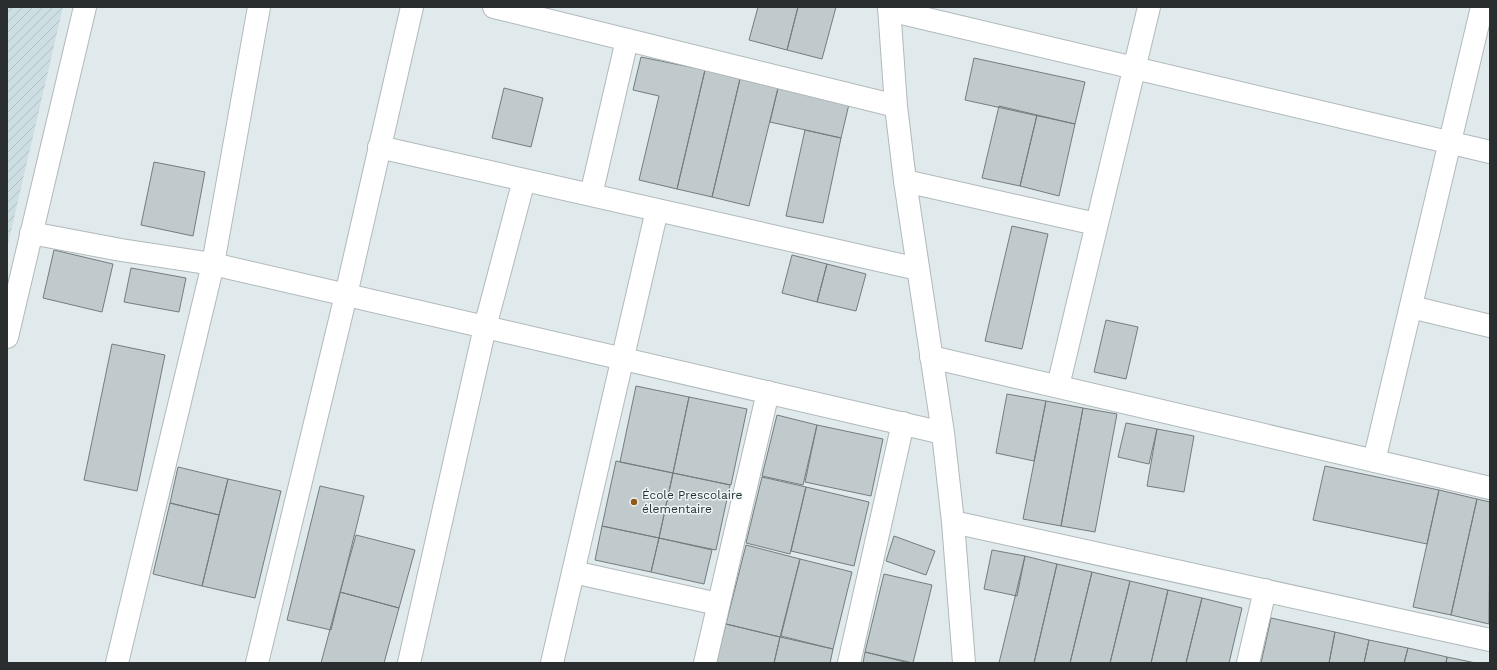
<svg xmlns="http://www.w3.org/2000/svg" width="1497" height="670" font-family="'Work Sans',sans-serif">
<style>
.industrial{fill:url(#industrial-furrows)}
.building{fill:#c0c9cb;stroke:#747c7e}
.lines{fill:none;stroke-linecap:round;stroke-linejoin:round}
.minor-casing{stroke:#b0b9bb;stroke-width:24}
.minor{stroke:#fff;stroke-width:22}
.poi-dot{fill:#925814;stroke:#edf6f8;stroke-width:1.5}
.labels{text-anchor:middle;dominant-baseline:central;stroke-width:3;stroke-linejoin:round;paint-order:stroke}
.poi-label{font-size:12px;fill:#2b2e2f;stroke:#edf6f8;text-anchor:start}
</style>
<defs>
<pattern id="industrial-furrows" width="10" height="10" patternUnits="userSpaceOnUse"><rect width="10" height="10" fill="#cddee2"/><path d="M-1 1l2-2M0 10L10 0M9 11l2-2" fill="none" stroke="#b0bfc2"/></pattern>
</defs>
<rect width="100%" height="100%" fill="#e0e9eb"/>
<path class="industrial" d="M7 7H63L7 248Z"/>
<path class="building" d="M758 7H798L787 50 749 40Z
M798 7H836L822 59 787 50Z
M641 57 705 70 677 189 639 180 659 96 633 90Z
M974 58 1085 82 1075 124 965 100Z
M705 70 740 79 712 197 677 189Z
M740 79 778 88 749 206 712 197Z
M504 88 543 98 531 147 492 138Z
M778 88 849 104 841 138 770 122Z
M999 106 1037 115 1020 186 982 178Z
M1037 115 1075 124 1059 196 1020 186Z
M805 130 841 138 823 223 786 216Z
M154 162 205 172 193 236 141 225Z
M1012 226 1048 234 1022 349 985 341Z
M54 250 113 264 102 312 43 298Z
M792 255 827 264 817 302 782 293Z
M827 264 866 274 856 311 817 302Z
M131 268 186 278 179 312 124 302Z
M1106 320 1138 327 1126 379 1094 372Z
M112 344 165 355 137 491 84 480Z
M636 386 689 397 673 473 620 462Z
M1007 394 1046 401 1034 461 996 453Z
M689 397 747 409 731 485 673 473Z
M1046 401 1083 408 1061 526 1023 519Z
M1083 408 1117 414 1095 532 1061 526Z
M777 415 817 425 803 485 762 476Z
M1126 423 1157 429 1149 464 1118 457Z
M817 425 883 439 871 496 805 482Z
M1157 429 1194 436 1184 492 1147 486Z
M616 461 673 473 659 538 602 526Z
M1325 466 1439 490 1427 544 1313 520Z
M178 467 228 479 219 515 170 503Z
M673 473 730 485 716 550 659 538Z
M762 477 806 487 790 554 746 543Z
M228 479 281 491 255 598 202 586Z
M320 486 364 496 331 630 287 620Z
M806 487 869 502 854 566 791 551Z
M1439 490 1477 499 1451 615 1413 607Z
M1477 499 1490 502 1489 624 1451 615Z
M170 503 219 515 202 586 153 574Z
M602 526 659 538 651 572 595 560Z
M356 535 415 550 399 608 340 592Z
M894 536 935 551 926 575 886 561Z
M659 538 712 550 704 584 651 572Z
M746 545 800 559 780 637 726 624Z
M992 550 1025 556 1017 596 984 589Z
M1025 556 1057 564 1034 663H999Z
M800 559 852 572 833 649 781 636Z
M1057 564 1092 572 1070 663H1034Z
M1092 572 1130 581 1110 663H1070Z
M884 574 932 585 913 663 865 652Z
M1130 581 1168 590 1151 663H1110Z
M1168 590 1202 598 1186 663H1151Z
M340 592 399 608 384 663H321Z
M1202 598 1242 608 1229 663H1186Z
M1271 618 1335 632 1329 663H1261Z
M726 624 780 637 774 663H716Z
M1335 632 1369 640 1364 663H1329Z
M780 637 833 649 830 663H774Z
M1369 640 1408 648 1404 663H1364Z
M1408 648 1447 657 1446 663H1404Z
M865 652 909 663H863Z
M1447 657 1476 663H1446Z"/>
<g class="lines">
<defs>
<path id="minor" d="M494 7 896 106
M889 7 896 106 905 181 943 433 953 522 964 663
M889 10 1490 152
M379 147 918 269
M905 181 1096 224
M591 195 627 40
M31 233 121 250 213 264 943 433
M1411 307 1490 326
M7 337 85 7
M931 357 1490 488
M1058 386 1149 7
M1374 461 1482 7
M953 522 1490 640
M573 572 718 604
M117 663 213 264 259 7
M257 663 346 295 412 7
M409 663 485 327 524 180
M552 663 657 210
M705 663 768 392
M849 663 903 423
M1248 663 1265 590"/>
</defs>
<use href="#minor" class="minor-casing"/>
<use href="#minor" class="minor"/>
</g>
<circle class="poi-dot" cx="634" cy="502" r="4"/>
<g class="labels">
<g class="poi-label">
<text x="642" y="495">École Prescolaire<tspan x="642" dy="14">élementaire</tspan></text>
</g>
</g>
<rect width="1497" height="670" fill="none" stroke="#2b2e2f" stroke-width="16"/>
</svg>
